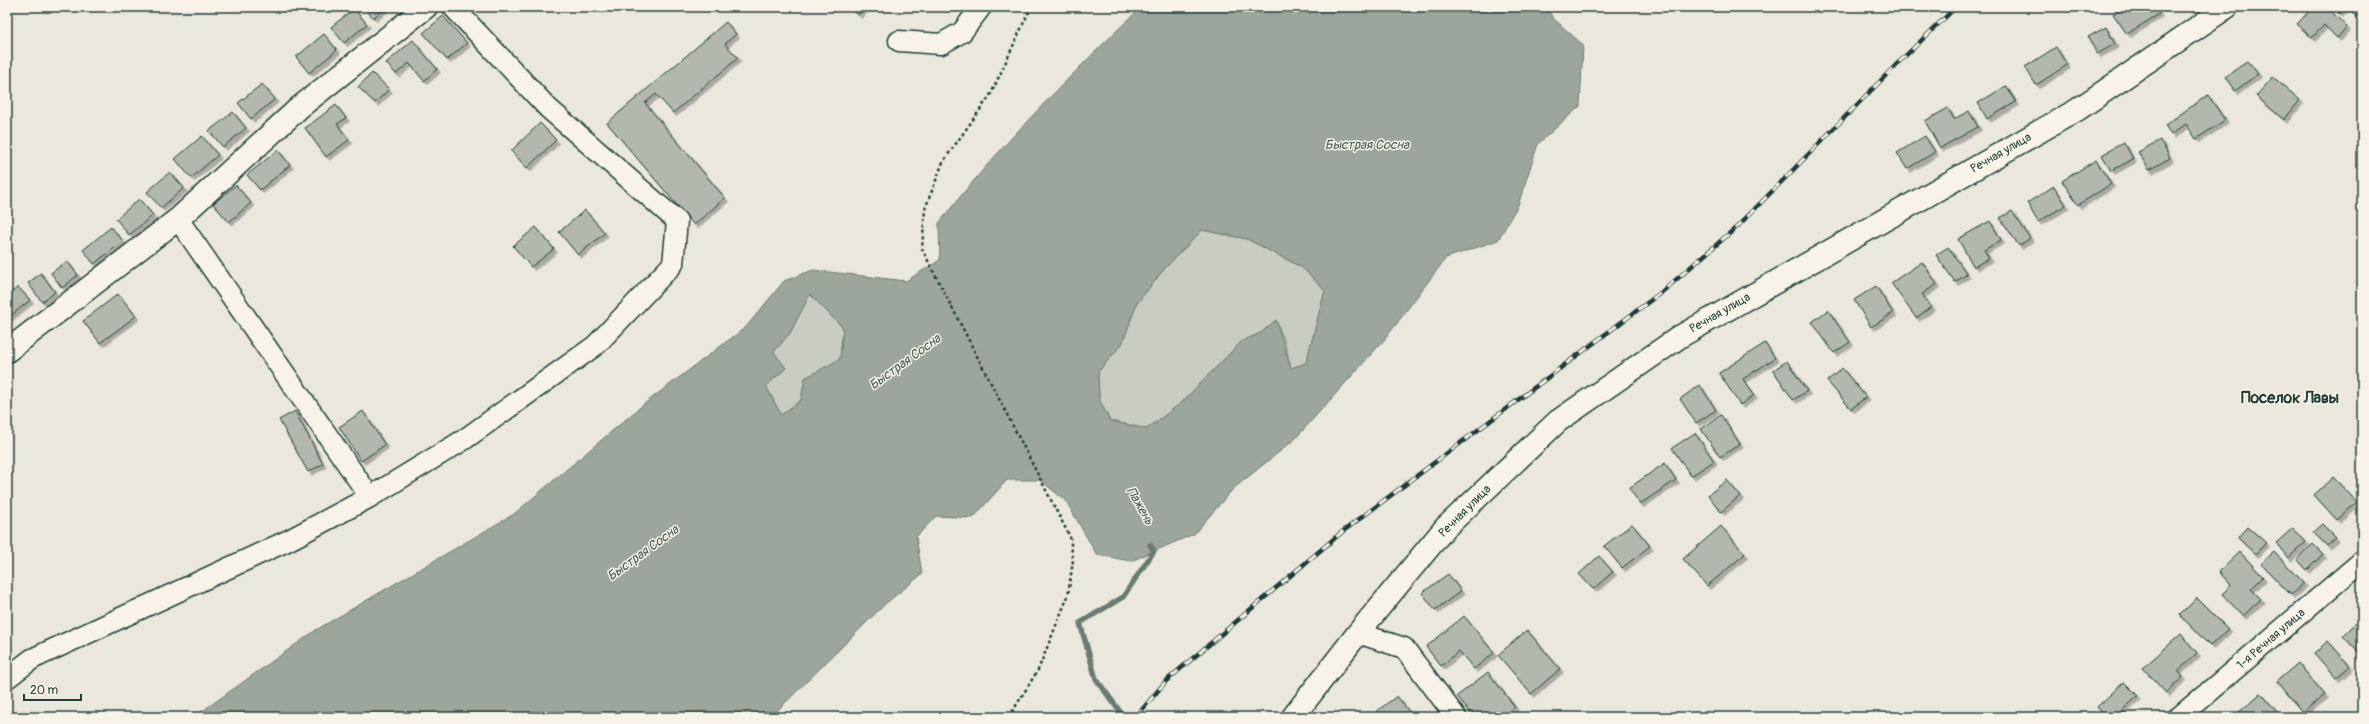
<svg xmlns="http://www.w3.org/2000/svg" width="2369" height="724" font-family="Pangolin,sans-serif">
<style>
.green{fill:#c8ccc1;stroke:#74847a}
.water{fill:#9ca69c;stroke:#6a7c72;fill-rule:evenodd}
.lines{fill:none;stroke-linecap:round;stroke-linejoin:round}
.stream{stroke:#6a7c72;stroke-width:5.5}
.building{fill:#b2b8ae;stroke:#1f3d34;filter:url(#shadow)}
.minor-casing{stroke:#1f3d34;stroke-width:23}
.tertiary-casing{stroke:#1f3d34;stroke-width:25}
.path{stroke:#1f3d34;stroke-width:2.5;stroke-dasharray:3 3;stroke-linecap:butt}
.minor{stroke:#f7f3e8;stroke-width:20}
.tertiary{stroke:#f7f3e8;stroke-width:22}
.rail-casing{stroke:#1f3d34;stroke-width:4.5}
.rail{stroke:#f7f3e8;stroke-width:3;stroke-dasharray:9;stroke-linecap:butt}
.labels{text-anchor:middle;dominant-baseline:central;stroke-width:3;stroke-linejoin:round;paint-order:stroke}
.street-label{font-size:12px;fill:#1f3d34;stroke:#f7f3e8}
.water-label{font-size:13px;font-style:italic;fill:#445c53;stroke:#f7f3e8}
.district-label{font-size:16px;font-weight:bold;fill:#1f3d34;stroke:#f7f3e8}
</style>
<defs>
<filter id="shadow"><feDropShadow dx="3.5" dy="3.5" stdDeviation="0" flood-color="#0004"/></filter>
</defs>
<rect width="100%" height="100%" fill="#eae8dd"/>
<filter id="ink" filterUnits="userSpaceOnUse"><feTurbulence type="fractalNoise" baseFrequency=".025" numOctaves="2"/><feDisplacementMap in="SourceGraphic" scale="8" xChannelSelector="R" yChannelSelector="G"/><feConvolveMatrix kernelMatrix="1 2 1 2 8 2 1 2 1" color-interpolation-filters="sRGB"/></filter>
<g filter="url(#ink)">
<path class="green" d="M1202 230 1247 239 1303 268 1325 291 1306 363 1291 369 1285 343 1276 320 1261 333 1242 341 1181 403 1147 429 1110 421 1099 399 1098 372 1122 344 1137 303 1165 268Z
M810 294 843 328 840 360 805 378 801 400 781 415 766 386 786 368 773 352 790 333Z"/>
<path class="water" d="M1141 7H1545L1554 19 1583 45 1580 106 1538 144 1518 205 1498 240 1446 258 1385 339 1294 440 1233 489 1194 534 1131 561 1097 555 1066 501 1040 480H1007L973 518 936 516 916 537 922 574 885 604 771 717H194L316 630 514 514 644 404 746 327 784 281 813 270 906 281 940 260 939 223C1000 145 1070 76 1141 7ZM1202 230 1247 239 1303 268 1325 291 1306 363 1291 368 1276 320 1261 333 1242 341 1181 403 1147 429 1110 421 1099 399 1098 372 1122 344 1137 303 1165 268ZM810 294 843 328 840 359 805 378 801 400 781 415 766 386 786 368 774 352 790 333Z"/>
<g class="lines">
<path class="stream" d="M1124 717 1096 679 1080 623 1123 597 1154 551 1150 545"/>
</g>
<path class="building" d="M364 7H386L373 18Z
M850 7H866L858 15Z
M2124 7H2155L2159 14 2127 34 2113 14Z
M2313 7H2327L2347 27 2337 38 2324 25 2312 38 2297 24Z
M2334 7H2347L2339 14Z
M2349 7H2362V15L2358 18Z
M354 9 367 24 344 43 331 27Z
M443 16 467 43 447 60 423 33Z
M726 22 736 34 725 44 738 58 673 113 656 94 645 103 725 198 694 225 607 123Z
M2106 27 2115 44 2097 54 2088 37Z
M324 34 337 50 309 73 296 57Z
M413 40 437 69 424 81 409 63 396 74 386 63Z
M2056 47 2067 65 2036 85 2025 67Z
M2248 61 2258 74 2235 91 2225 77Z
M372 73 389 89 375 103 358 87Z
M2273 77 2300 100 2284 120 2256 96Z
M262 84 275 99 251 119 238 103Z
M2006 86 2016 102 1987 119 1978 103Z
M2208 95 2225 120 2196 139 2186 124 2171 135 2165 125Z
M336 105 346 118 337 124 349 140 326 157 305 128Z
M1948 108 1954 119 1969 111 1978 127 1940 148 1925 121Z
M233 112 246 128 223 147 209 131Z
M540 123 556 140 527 168 511 151Z
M202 136 218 155 191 178 175 159Z
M1925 136 1935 152 1907 169 1897 153Z
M2160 140 2170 158 2149 170 2138 152Z
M2124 142 2133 159 2111 171 2102 155Z
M278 150 290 165 260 190 247 175Z
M2096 160 2111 184 2078 205 2062 181Z
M170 172 184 188 161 208 147 192Z
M236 185 251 203 229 222 213 204Z
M2054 186 2066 205 2038 222 2027 203Z
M139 199 153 215 129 235 116 219Z
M585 210 605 233 578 255 559 232Z
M2012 211 2030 238 2019 246 2000 218Z
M1990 221 2001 240 1984 250 1989 258 1974 267 1958 239Z
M111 227 123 241 94 264 83 250Z
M536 227 554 249 531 267 513 246Z
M1948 247 1967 274 1955 282 1936 255Z
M67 261 78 275 62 288 51 273Z
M1922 262 1937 284 1922 294 1931 307 1916 318 1891 283Z
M41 273 55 292 42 302 28 283Z
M1876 286 1893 313 1871 327 1854 300Z
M18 287 30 300 7 319V296Z
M118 294 136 316 100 343 83 321Z
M1828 310 1850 342 1834 353 1812 322Z
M1765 343 1775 358 1743 379 1754 395 1740 405 1719 373Z
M1787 361 1807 391 1793 400 1773 370Z
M1842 368 1866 397 1851 409 1827 381Z
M1700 385 1716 410 1696 423 1680 399Z
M295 411 323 464 308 472 279 420Z
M363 411 385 445 361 461 339 427Z
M1721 415 1740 444 1720 457 1701 429Z
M1695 433 1714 461 1691 476 1672 448Z
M1665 463 1676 480 1640 504 1629 488Z
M2333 477 2357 502 2337 520 2314 495Z
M1727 480 1740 496 1721 512 1708 495Z
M1632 524 1650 546 1622 568 1604 546Z
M2322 524 2336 538 2327 546 2313 532Z
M1721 526 1745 554 1707 586 1683 559Z
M2248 527 2266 543 2255 554 2238 538Z
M2293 528 2306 542 2288 558 2276 543Z
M2313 544 2323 554 2307 570 2297 559Z
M2240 552 2263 577 2251 589 2261 599 2243 616 2222 594 2231 585 2219 572Z
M2274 552 2304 583 2291 595 2261 564Z
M1599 556 1613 572 1593 589 1579 574Z
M1448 574 1461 591 1435 610 1422 593Z
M2197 598 2228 629 2210 646 2180 615Z
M1464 616 1494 653 1474 669 1459 651 1441 666 1426 647Z
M2356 623 2362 629V648L2358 652 2343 636Z
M1527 630 1560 669 1531 694 1498 655Z
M2181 634 2197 653 2178 671 2183 677 2166 693 2143 668Z
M2328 641 2350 666 2336 678 2314 653Z
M2362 654V663L2358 658Z
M2298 663 2325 695 2302 712 2277 681Z
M1488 672 1515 707 1502 717H1473L1457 696Z
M2124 682 2138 696 2115 717H2106L2097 707Z
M2261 693 2281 717H2241L2238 713Z
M1397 696 1413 717H1382L1377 711Z"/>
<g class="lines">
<defs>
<path id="minor" d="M899 41 941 44 962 32 981 7
M178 219 370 497
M1358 633 1404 648 1456 717
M7 678 32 659 289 540 370 497 465 439 596 345 673 264 677 221 548 108 453 7
M2179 717 2362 561"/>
<path id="tertiary" d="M7 351 178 219 300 107 426 7
M1293 717 1358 633 1445 528 1558 421 1681 336 2077 110 2227 7"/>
</defs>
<use href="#minor" class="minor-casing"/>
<use href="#tertiary" class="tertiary-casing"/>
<path class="path" d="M1009 717 1038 670 1068 596 1073 560 1070 537 922 249 925 209 943 162 991 94 1031 7"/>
<use href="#minor" class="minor"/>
<use href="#tertiary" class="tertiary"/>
<defs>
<path id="rail" d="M1136 717 1166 681 1342 532 1663 291 1738 226 1897 64 1956 7"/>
</defs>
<use href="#rail" class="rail-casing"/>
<use href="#rail" class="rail"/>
</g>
</g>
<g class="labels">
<g class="street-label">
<text transform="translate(2001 153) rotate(-30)">Речная улица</text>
<text transform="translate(1720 313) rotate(-30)">Речная улица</text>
<text transform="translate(1465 511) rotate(-45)">Речная улица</text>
<text transform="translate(2271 639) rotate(-41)">1-я Речная улица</text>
</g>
<g class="water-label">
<text x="1367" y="145">Быстрая Сосна</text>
<text transform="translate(905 362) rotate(-36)">Быстрая Сосна</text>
<text transform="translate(1140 506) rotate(60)">Пажень</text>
<text transform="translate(643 553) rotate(-36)">Быстрая Сосна</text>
</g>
<g class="district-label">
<text x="2290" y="398">Поселок Лавы</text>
</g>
</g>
<rect width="2369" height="724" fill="none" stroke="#f7f3e8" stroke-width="24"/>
<rect x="12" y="12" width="2345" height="700" fill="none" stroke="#1f3d34" stroke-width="1.5" filter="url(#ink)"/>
<path d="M24 694v6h57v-6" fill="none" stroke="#1f3d34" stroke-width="2"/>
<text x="30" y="694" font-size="12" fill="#1f3d34" stroke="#f7f3e8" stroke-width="3" paint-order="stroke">20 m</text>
</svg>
